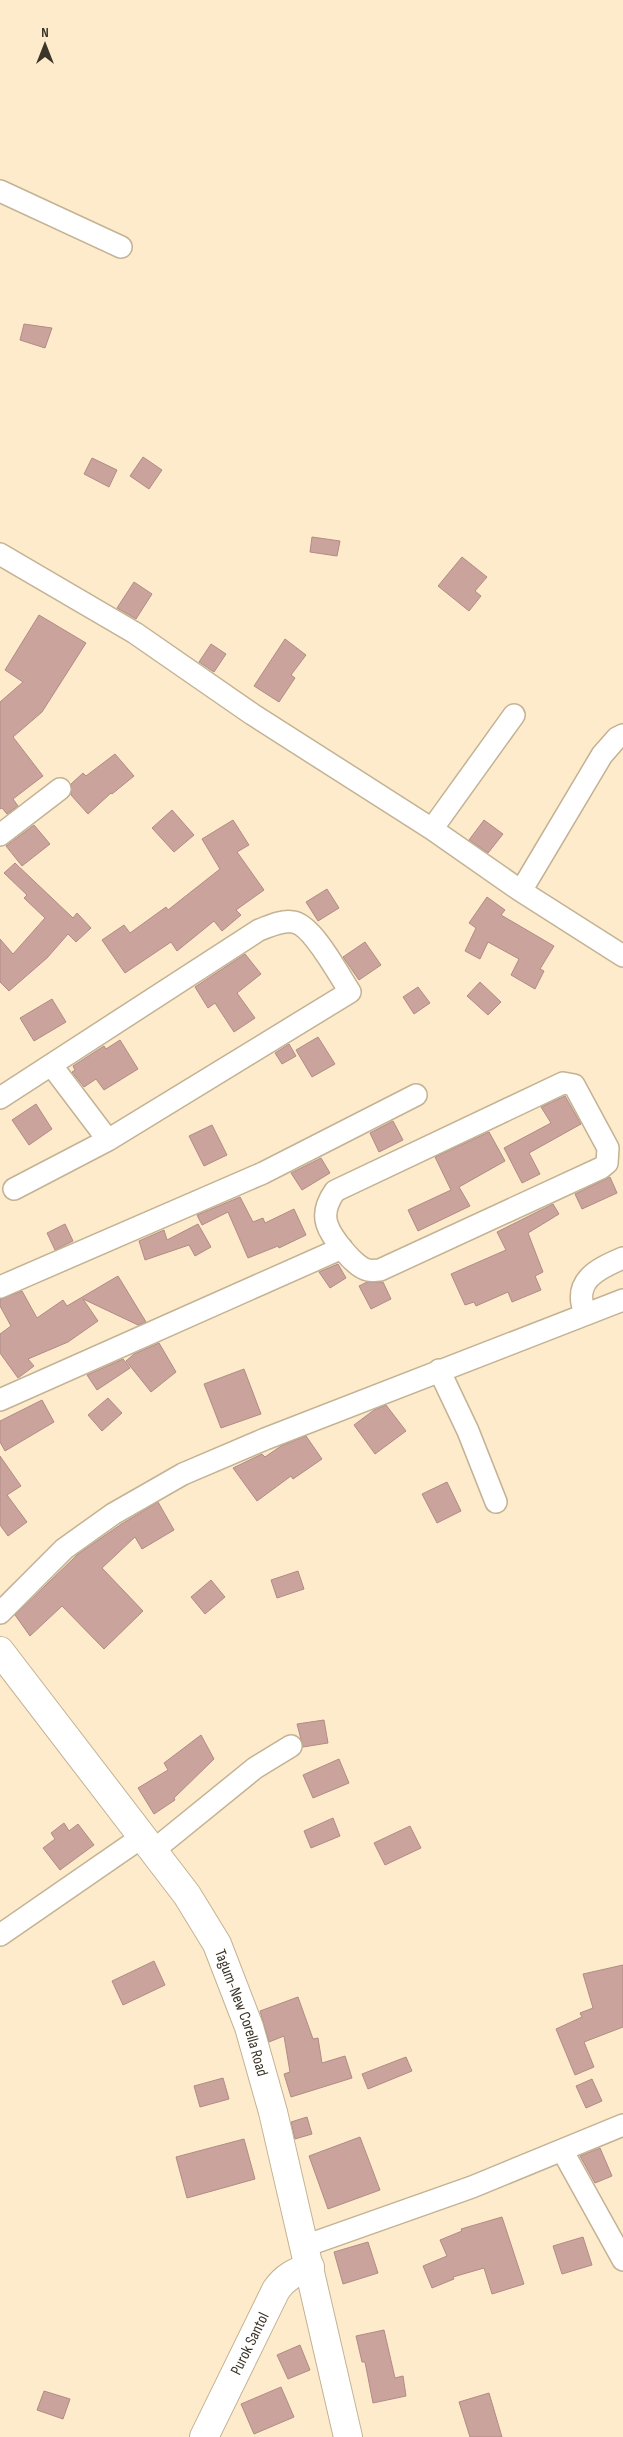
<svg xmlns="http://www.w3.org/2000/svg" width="623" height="2437" font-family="'Sofia Sans Condensed',sans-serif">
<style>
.building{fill:#c9a39c;stroke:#b18c85}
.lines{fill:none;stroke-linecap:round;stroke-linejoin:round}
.street-casing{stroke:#c3b293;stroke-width:24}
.secondary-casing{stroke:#c3b293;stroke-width:30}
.street{stroke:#fff;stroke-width:21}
.secondary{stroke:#fff;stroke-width:28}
.labels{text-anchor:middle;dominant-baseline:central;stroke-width:4;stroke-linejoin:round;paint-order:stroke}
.street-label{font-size:16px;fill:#3c3529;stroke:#fdebcc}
</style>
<rect width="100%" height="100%" fill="#fdebcc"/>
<path class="building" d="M24 324 52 328 45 348 20 340Z
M143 457 162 470 149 489 130 476Z
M92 458 117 470 109 487 84 474Z
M312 537 340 541 337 556 310 552Z
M462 557 487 577 475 591 481 596 469 611 438 586Z
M134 582 152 594 136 619 117 608Z
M39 615 86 643 42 712 13 737 43 776 13 799 18 806 7 814 2 808 0 809V702L23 682 5 670Z
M285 639 306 655 291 675 295 678 279 702 254 686Z
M211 644 226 654 214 672 199 662Z
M115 754 134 776 112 794 111 793 88 814 71 795V784L83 773 86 776Z
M172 810 194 835 174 852 152 828Z
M233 820 249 845 237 852 264 890 236 910 241 915 222 931 214 921 177 951 171 942 125 973 102 940 124 925 130 933 166 907 168 910 220 869 202 839Z
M484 820 503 834 488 853 469 840Z
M34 825 50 844 22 866 6 846Z
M15 863 73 918 77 913 91 928 76 942 68 934 47 958 9 991 0 982V939L13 954 45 918 24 898 27 895 4 873Z
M327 889 339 908 318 921 306 902Z
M487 897 505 910 501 915 554 946 540 969 544 971 535 989 511 975 519 959 488 942 480 959 465 951 476 928 469 923Z
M365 942 381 965 359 980 343 957Z
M245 954 261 974 237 993 255 1018 234 1032 215 1003 208 1008 195 987Z
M480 982 501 1002 488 1015 467 996Z
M418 987 430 1003 414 1014 403 997Z
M52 999 66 1022 34 1041 20 1018Z
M318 1037 335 1064 312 1077 296 1050Z
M120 1040 138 1069 104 1090 96 1079 84 1087 72 1072 75 1070 73 1066 104 1046 106 1049Z
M289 1044 296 1056 282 1064 275 1053Z
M565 1096 581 1124 529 1153 540 1174 522 1183 504 1148 551 1123 541 1107Z
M36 1104 52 1129 29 1145 12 1120Z
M393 1121 403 1140 379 1152 370 1133Z
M212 1125 227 1155 204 1166 189 1136Z
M489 1132 505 1161 459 1187 470 1206 418 1231 408 1210 451 1190 435 1157Z
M321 1158 330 1173 302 1190 291 1173Z
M610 1177 617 1193 582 1209 575 1194Z
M240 1197 253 1222 263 1218 265 1223 294 1209 306 1235 279 1248 278 1246 248 1258 228 1212 202 1225 197 1215Z
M553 1204 559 1214 528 1233 543 1272 535 1276 541 1290 512 1302 508 1292 476 1306 474 1302 465 1305 451 1274 506 1250 497 1232Z
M65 1224 73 1241 55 1250 47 1233Z
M198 1224 211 1247 195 1256 189 1245 145 1260 139 1241 164 1230 167 1240Z
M338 1264 346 1278 330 1288 319 1272Z
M118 1276 146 1322 138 1325 83 1299 98 1321 68 1342 28 1359 34 1366 18 1378 0 1353V1334L11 1326 0 1306V1299L22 1291 37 1318 63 1300 67 1306Z
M367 1282H383L391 1299 371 1309 359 1286Z
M159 1343 176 1372 151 1392 126 1361 134 1354Z
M123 1359 130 1368 97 1390 87 1375Z
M244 1369 261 1414 221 1428 204 1384Z
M108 1398 122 1413 102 1431 88 1415Z
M42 1400 54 1422 5 1451 0 1442V1421Z
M386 1405 406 1431 375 1454 354 1425 374 1410Z
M306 1436 322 1459 293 1479 291 1476 257 1501 233 1468 262 1454 265 1457 281 1446Z
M0 1456 21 1486 7 1495 27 1522 8 1536 0 1525Z
M447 1482 461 1511 437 1523 422 1494Z
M158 1502 174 1530 142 1549 135 1537 102 1568 143 1611 104 1649 62 1606 30 1636 15 1615 78 1554 120 1525Z
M298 1571 304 1589 277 1598 271 1580Z
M211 1580 225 1597 205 1614 191 1597Z
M324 1720 328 1743 303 1747 297 1724Z
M201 1735 214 1759 174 1798 175 1800 154 1814 138 1788 168 1770 164 1763Z
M339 1759 349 1783 313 1798 303 1775Z
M333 1818 340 1836 311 1848 304 1831Z
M64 1823 69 1831 78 1824 94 1845 60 1870 43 1848 55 1839 51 1833Z
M410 1826 421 1848 385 1865 374 1843Z
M154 1961 165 1985 123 2005 112 1981Z
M623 1965V2027L584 2042 594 2067 575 2075 556 2029 582 2017 580 2013 593 2008 583 1974Z
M298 1997 313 2039 318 2038 322 2063 345 2056 352 2078 291 2097 284 2074 290 2072 284 2036 269 2042 260 2011Z
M406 2057 412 2071 368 2089 362 2074Z
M223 2078 229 2099 200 2107 194 2086Z
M592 2079 602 2101 586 2108 576 2086Z
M307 2117 312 2134 295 2139 291 2122Z
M360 2137 380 2190 328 2209 309 2156Z
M244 2139 255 2179 187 2198 176 2157Z
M600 2148 612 2176 595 2183 580 2156Z
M502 2217 524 2284 492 2294 484 2268 453 2277 454 2279 432 2288 423 2266 447 2256 440 2240 462 2231 461 2229Z
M583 2237 592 2265 562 2274 553 2246Z
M368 2242 378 2273 343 2284 334 2252Z
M384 2330 395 2378 403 2376 406 2396 373 2403 365 2362H362L356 2336Z
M300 2345 310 2370 288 2379 277 2355Z
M281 2387 294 2417 254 2434 241 2404Z
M44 2391 70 2399 63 2419 37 2410Z
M489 2393 502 2437H470L459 2402Z"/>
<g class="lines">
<defs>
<path id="street" d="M0 191 121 247
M0 554 135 633 252 714 432 829 521 891 623 956
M432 829 514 715
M0 835 60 789
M521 891 602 755 617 738 623 735
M52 1066 108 1140
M563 1083 574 1085 608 1148 607 1163 601 1168 380 1270C376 1270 372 1271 368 1270 355 1268 331 1237 327 1224 323 1212 328 1201 335 1191Z
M0 1098 259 930C270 926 281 920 293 922 312 924 339 975 350 992L108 1140 14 1189
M0 1287 263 1173 416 1095
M585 1313C572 1281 597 1269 623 1258
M439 1370 468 1431 496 1502
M0 1400 342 1248
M0 1613 64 1549 113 1514 183 1474 265 1439 623 1300
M154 1850 255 1768 291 1746
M0 1935 142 1837
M562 2150 623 2260
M305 2246 472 2187 623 2125"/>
<g id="secondary">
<path id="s1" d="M0 1651 187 1895 217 1944 249 2027 273 2112 348 2437"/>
<path id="s2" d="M204 2437 276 2290C285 2277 295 2272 310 2267"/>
</g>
</defs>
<use href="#street" class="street-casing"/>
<use href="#secondary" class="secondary-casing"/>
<use href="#street" class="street"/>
<use href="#secondary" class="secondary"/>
</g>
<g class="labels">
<g class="street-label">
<text stroke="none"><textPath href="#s1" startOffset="438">Tagum-New Corella Road</textPath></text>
<text stroke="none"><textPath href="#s2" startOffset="104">Purok Santol</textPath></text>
</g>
</g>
<g transform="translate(45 45)" stroke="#fdebcc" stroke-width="4" paint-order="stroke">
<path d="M0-4L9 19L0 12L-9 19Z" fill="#3c3529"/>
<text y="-8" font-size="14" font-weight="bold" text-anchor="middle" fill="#3c3529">N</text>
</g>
</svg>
